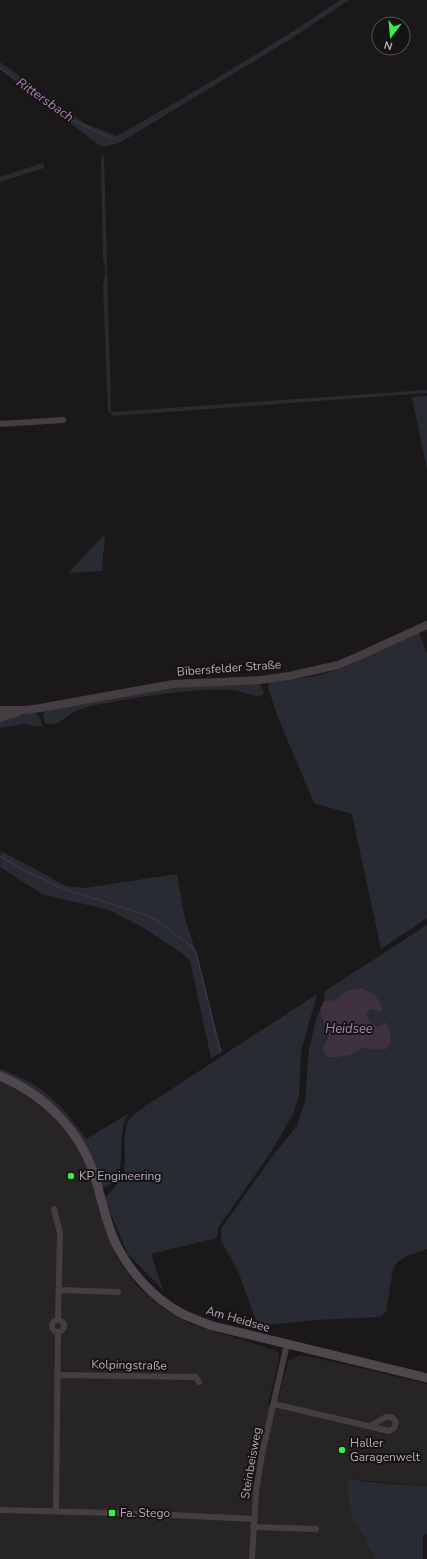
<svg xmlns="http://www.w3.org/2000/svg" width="427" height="1559" font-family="'Nunito Sans',sans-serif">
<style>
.built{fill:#272425}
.green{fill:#282c32}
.water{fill:#403142}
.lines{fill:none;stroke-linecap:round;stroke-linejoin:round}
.stream{stroke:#403142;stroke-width:1.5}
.minor{stroke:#443e42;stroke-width:6}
.tertiary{stroke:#443e42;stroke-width:8}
.secondary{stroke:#4e474d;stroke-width:9}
.poi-dot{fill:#3ced48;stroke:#151314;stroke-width:1.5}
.labels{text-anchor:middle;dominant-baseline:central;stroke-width:4;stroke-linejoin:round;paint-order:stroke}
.street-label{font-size:12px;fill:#b9aab8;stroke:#151314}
.poi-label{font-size:12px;fill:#b9aab8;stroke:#151314;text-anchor:start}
.water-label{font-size:13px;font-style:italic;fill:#ac82b3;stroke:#151314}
</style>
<rect width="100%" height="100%" fill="#1a1819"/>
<path class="built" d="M0 1080 21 1090 41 1103 60 1123 76 1143 87 1164 108 1235 118 1259 137 1286 164 1309 191 1324 274 1350 278 1353 279 1359 268 1405 276 1407 288 1361 300 1355 348 1365 427 1384V1486L347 1479 349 1508 352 1517 362 1533 375 1559H0Z"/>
<path class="green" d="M340 0H349L289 40 121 142 104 147 99 145 0 69V62L84 123 117 136C193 93 268 49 340 0Z
M104 154 111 412 427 390V393L113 416 108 411 103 284C105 277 107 268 103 261L101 160Z
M43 163 44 168 0 182V177Z
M427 396V470L412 397Z
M105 534 102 571 68 573Z
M419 633 427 653V918L381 949 352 814 314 803 279 720 268 688 269 683 316 676 343 668Z
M258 682 264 692 263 695C251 698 242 690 230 690 195 689 159 694 124 700 107 703 90 705 74 712 65 717 56 728 45 723L43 715 46 710 146 690Z
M34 712 39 716 43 727 24 724 0 728V720Z
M1 851 66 886 85 888 177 874 185 918 197 956 222 1052 211 1058 190 961 183 954 142 927 109 910 44 895 0 867Z
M427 925V1249C415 1254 399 1256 393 1269L386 1312 380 1317 315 1320 258 1326 239 1274 221 1240V1229L274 1154 297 1126 305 1101 309 1049 316 1020 320 1010 328 1040 339 1057 351 1055 362 1048 385 1050 384 1021 382 1025 377 1026 370 1022 366 1011 372 1009 374 994 362 988 348 990 335 1000 324 1001 325 991Z
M317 994 301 1052 299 1096 293 1114 271 1152 218 1228 217 1238 151 1254 163 1290 128 1254 104 1199C111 1191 119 1184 123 1174 128 1158 121 1137 128 1122 131 1116 137 1113 141 1109Z
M0 1069C41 1083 62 1104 86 1139L128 1114C124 1121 123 1127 122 1135 120 1147 123 1169 117 1178 113 1184 108 1186 102 1188L96 1169 46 1099 28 1085 0 1072Z
M347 1479 378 1483 427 1486V1534L423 1535V1559H375L362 1533 352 1517 349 1508Z"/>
<path class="water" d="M362 988 374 994 383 1007 380 1012 372 1009 366 1012 370 1022 377 1026 382 1025 384 1021 389 1028 391 1042 385 1050 362 1048 351 1055 339 1057H328L322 1049 328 1039 320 1010 324 1001 335 1000 348 990Z"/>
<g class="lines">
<path class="stream" d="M0 68 64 116 113 139
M0 856 25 871 48 881 58 887 146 915 158 921 193 948 196 952 220 1051"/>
<path class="minor" d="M0 424 63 420
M54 1209 60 1233 58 1320
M59 1290 118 1292
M52 1326a6 6 0 1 1 12 0a6 6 0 1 1-12 0Z
M57 1375 196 1377 199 1382
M274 1404 389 1431 394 1428 396 1422 392 1417H386L370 1426
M0 1510 153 1514 254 1519
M56 1511 58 1333
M253 1527 316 1529
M252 1559 256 1492 262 1454 287 1344"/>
<path class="tertiary" d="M0 710H26L40 708 173 684 260 680 289 676 338 665 357 657 427 625
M0 718 19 712"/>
<path class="secondary" d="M0 1076C45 1095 80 1130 95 1177 102 1200 106 1224 117 1246 131 1273 153 1297 179 1312 190 1318 202 1322 213 1326L427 1378"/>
</g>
<g class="poi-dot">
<circle cx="71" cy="1176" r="4"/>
<circle cx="342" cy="1450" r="4"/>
<rect x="108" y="1509" width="8" height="8" rx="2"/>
</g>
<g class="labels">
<g class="street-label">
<text transform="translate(229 668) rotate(-4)">Bibersfelder Straße</text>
<text transform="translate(238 1319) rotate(16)">Am Heidsee</text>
<text transform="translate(129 1365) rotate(1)">Kolpingstraße</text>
<text transform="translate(251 1463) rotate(-80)">Steinbeisweg</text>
</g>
<g class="poi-label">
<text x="79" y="1176">KP Engineering</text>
<text x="350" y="1443">Haller<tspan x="350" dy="14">Garagenwelt</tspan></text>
<text x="120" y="1513">Fa. Stego</text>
</g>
<g class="water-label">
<text transform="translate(45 100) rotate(35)">Rittersbach</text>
<text x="349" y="1029">Heidsee</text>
</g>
</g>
<g transform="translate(391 36) rotate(196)"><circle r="19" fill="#151314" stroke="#574f56"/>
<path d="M0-3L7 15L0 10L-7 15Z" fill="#3ced48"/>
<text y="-6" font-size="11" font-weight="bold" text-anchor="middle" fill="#b9aab8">N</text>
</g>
</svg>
